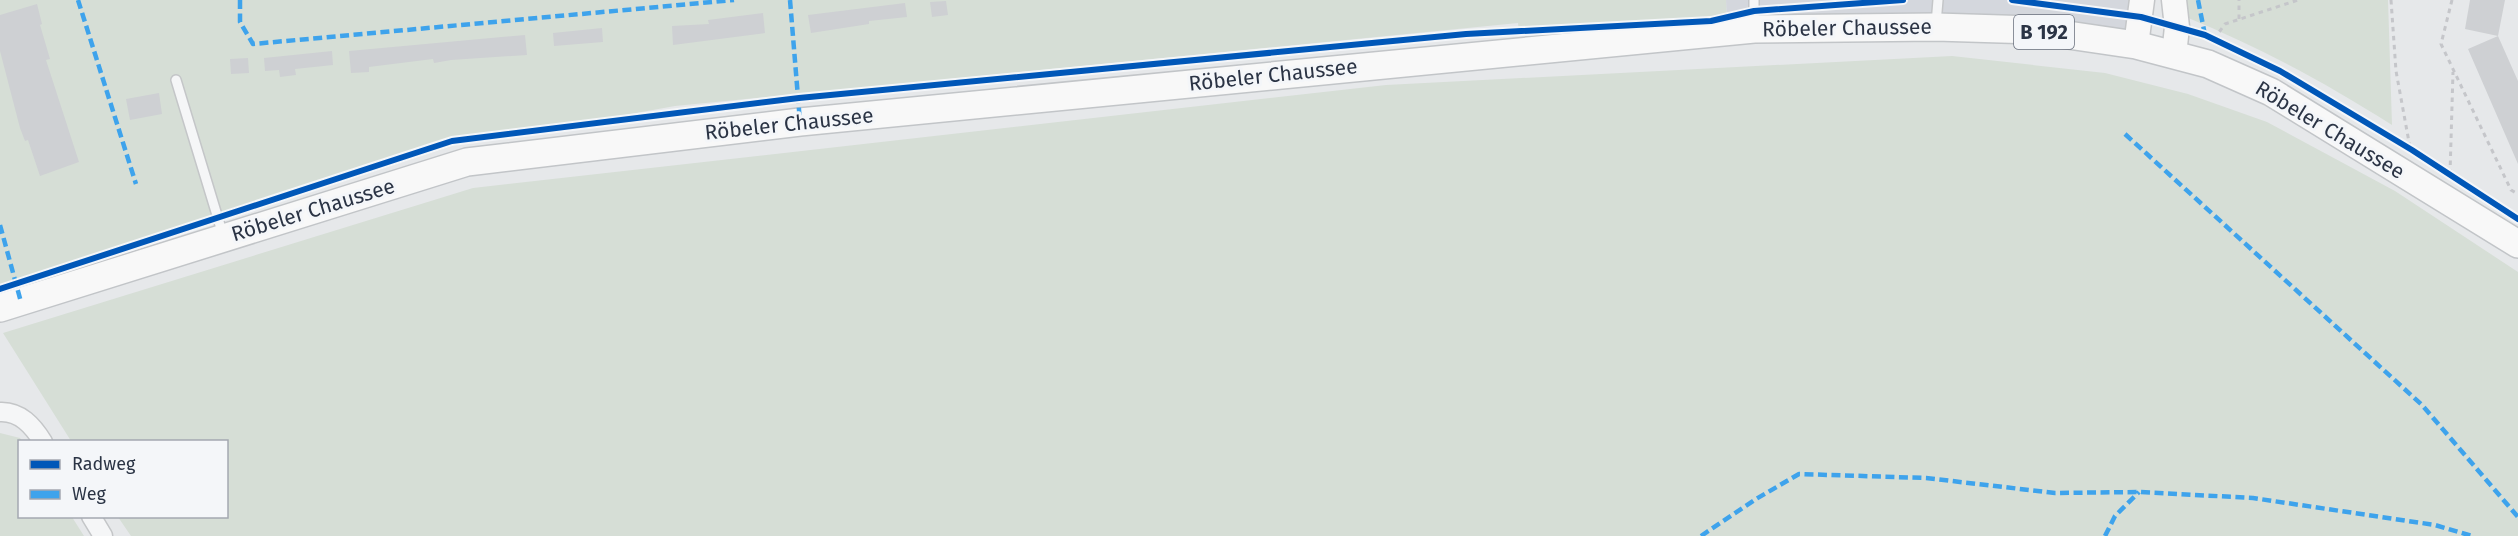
<svg xmlns="http://www.w3.org/2000/svg" width="2518" height="536" font-family="'Fira Sans',sans-serif">
<style>
.built{fill:#d4d7dd}
.green{fill:#d6ded6}
.building{fill:#ced0d3}
.lines{fill:none;stroke-linecap:round;stroke-linejoin:round}
.service-casing{stroke:#c4c6c8;stroke-width:12}
.minor-casing{stroke:#c4c6c8;stroke-width:21}
.secondary-casing{stroke:#c4c6c8;stroke-width:27}
.primary-casing{stroke:#c2c5c8;stroke-width:30}
.path{stroke:#c5c6ca;stroke-width:3;stroke-dasharray:4.5 4.5;stroke-linecap:butt}
.service{stroke:#f5f6f7;stroke-width:9}
.minor{stroke:#f5f6f7;stroke-width:18}
.secondary{stroke:#f8f8f8;stroke-width:24}
.primary{stroke:#f8f8f8;stroke-width:27}
.quiet{stroke:#3ea3ec;stroke-width:4.5;stroke-dasharray:9 4.5;stroke-linecap:butt}
.cycleway-casing{stroke:#f4f6f9;stroke-width:10}
.cycleway{stroke:#0057b8;stroke-width:6}
.labels{text-anchor:middle;dominant-baseline:central;stroke-width:6;stroke-linejoin:round;paint-order:stroke}
.shield{fill:#f4f6f9;stroke:#676e7b;stroke-width:1.5}
.shield-label{font-size:20px;font-weight:bold;fill:#2b3445}
.street-label{font-size:21px;fill:#2b3445;stroke:#f4f6f9}
</style>
<rect width="100%" height="100%" fill="#e6e8ea"/>
<path class="built" d="M1726 0H2142L2136 45 1727 30Z"/>
<path class="green" d="M0 0H1726L1727 30 1710 21 1519 31 1518 23 675 106 453 146 0 293Z
M2184 0H2388L2392 125C2324 82 2261 48 2186 17Z
M1952 56 2105 73 2188 94 2267 122 2395 191 2518 272V536H131L118 517 226 516V442L71 441 3 333 473 188 1386 85Z
M0 433 20 438 22 441 20 442V516L72 517 84 536H0Z"/>
<path class="building" d="M2470 0H2505L2498 36 2465 29Z
M946 1 948 15 932 17 930 2Z
M905 3 907 17 869 21V24L811 33 808 15Z
M37 4 42 24 40 25 50 59 46 60 79 162 40 176 28 140 25 141 20 128 0 51V15Z
M763 13 765 33 673 45 672 26 709 24 708 20Z
M602 28 603 42 554 46 553 33Z
M525 35 527 55 451 60 434 63 433 59 369 67V72L351 73 349 51Z
M2498 36 2518 81V164L2468 49Z
M332 51 333 65 295 69 296 75 280 77 279 70 265 71 264 58Z
M248 58 249 73 231 74 230 59Z
M159 93 162 114 130 120 126 99Z"/>
<g class="lines">
<defs>
<path id="service" d="M1936 24 1938 0
M1754 28V0
M176 80 223 235"/>
<path id="minor" d="M0 412C20 411 33 426 43 442
M91 516 103 536"/>
<path id="secondary" d="M2174 0 2177 27 2174 55
M2136 45 2142 0"/>
<path id="primary" d="M0 308 467 162 800 122 1754 29 1936 27 2034 30 2136 45 2208 64 2271 92 2518 244"/>
</defs>
<use href="#service" class="service-casing"/>
<use href="#minor" class="minor-casing"/>
<use href="#secondary" class="secondary-casing"/>
<use href="#primary" class="primary-casing"/>
<path class="path" d="M2391 0 2396 71 2411 153
M2452 0 2441 44 2511 190 2518 194
M2239 19V0
M2214 39 2225 24 2298 0
M2450 174 2453 72"/>
<use href="#service" class="service"/>
<use href="#minor" class="minor"/>
<use href="#secondary" class="secondary"/>
<use href="#primary" class="primary"/>
<path class="quiet" d="M78 0 136 184
M240 0V22L253 44 734 0
M790 0 800 122
M2198 0 2205 35
M2125 134 2422 405 2518 517
M0 225 21 302
M1701 536 1756 499 1799 474 1926 478 2055 493 2139 492 2253 498 2435 525 2472 536
M2105 536 2115 516 2139 492"/>
<defs>
<path id="cycleway" d="M2012 0 2141 17 2205 35 2280 71 2412 150 2518 219
M0 289 452 141 799 98 1466 34 1711 21 1754 11 1903 0"/>
</defs>
<use href="#cycleway" class="cycleway-casing"/>
<use href="#cycleway" class="cycleway"/>
</g>
<g class="labels">
<rect class="shield" x="2014" y="15" width="60" height="34" rx="4.5"/>
<g class="shield-label">
<text x="2044" y="32">B 192</text>
</g>
<g class="street-label">
<text transform="translate(1847 28) rotate(-1)">Röbeler Chaussee</text>
<text transform="translate(1273 75) rotate(-6)">Röbeler Chaussee</text>
<text transform="translate(789 124) rotate(-6)">Röbeler Chaussee</text>
<text transform="translate(2330 130) rotate(31)">Röbeler Chaussee</text>
<text transform="translate(313 210) rotate(-17)">Röbeler Chaussee</text>
</g>
</g>
<rect x="18" y="440" width="210" height="78" fill="#f4f6f9" stroke="#a4a8b1" stroke-width="1.5"/>
<rect x="30" y="460" width="30" height="9" fill="#0057b8" stroke="#a4a8b1" stroke-width="1.5"/>
<text x="72" y="470" font-size="18" fill="#2b3445">Radweg</text>
<rect x="30" y="490" width="30" height="9" fill="#3ea3ec" stroke="#a4a8b1" stroke-width="1.5"/>
<text x="72" y="500" font-size="18" fill="#2b3445">Weg</text>
</svg>
